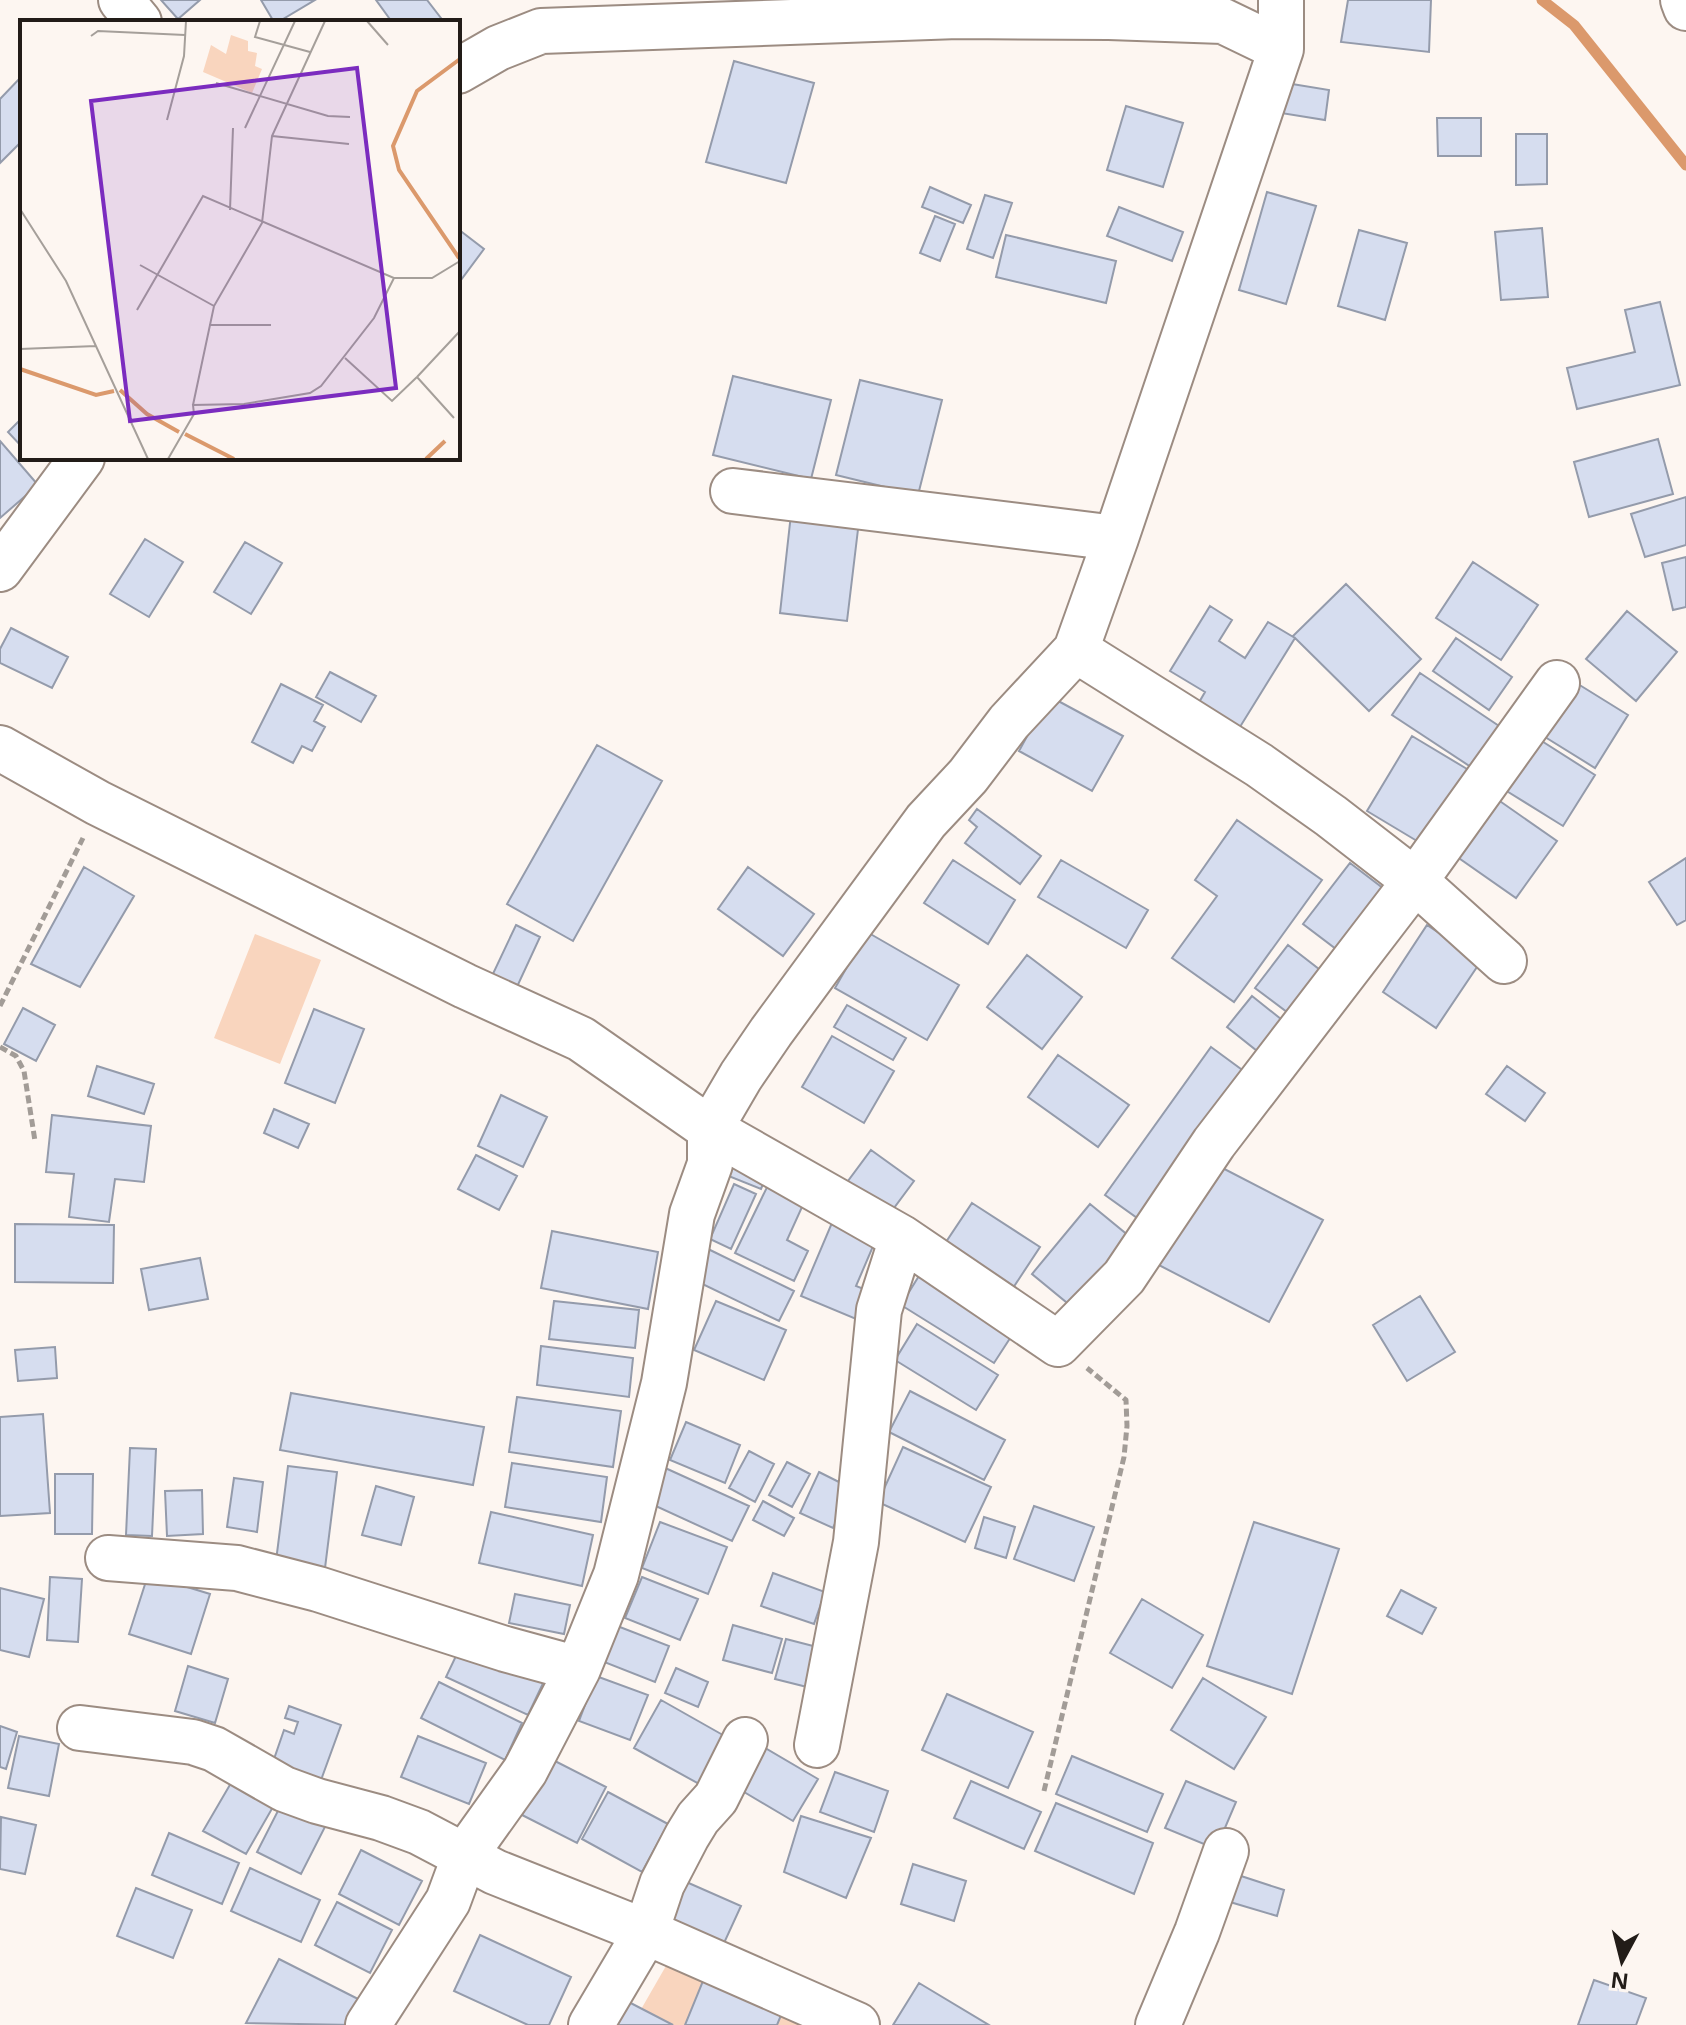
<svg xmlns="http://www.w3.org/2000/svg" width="1686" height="2025" font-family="'Noto Sans',sans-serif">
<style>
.green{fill:#f9d5be}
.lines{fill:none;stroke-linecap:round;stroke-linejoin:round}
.stream{stroke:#db996c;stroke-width:11}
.building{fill:#d6ddef;stroke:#949bab;stroke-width:2}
.minor-casing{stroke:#9c8c82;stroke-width:48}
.path{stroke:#a29c97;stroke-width:5;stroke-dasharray:8 4;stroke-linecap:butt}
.minor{stroke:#fff;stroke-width:44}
.inset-river{fill:none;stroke:#db996c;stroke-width:4}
.inset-road{fill:none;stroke:#a59f9a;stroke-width:2}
.view{fill:#7b2cbf;fill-opacity:0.15;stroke:#7b2cbf;stroke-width:4}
.inset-edge{fill:none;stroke:#221c18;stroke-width:4}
</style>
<rect width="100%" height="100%" fill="#fdf6f1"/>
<path class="green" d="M255 934 321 960 280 1064 214 1038Z
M674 1952 823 2025H632Z"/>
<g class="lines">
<path class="stream" d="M1542 0 1574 25 1686 165"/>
</g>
<path class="building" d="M161 0H200L178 19Z
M261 0H315L278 22H274Z
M376 0H427L444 22H392Z
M1348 0H1431L1429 52 1341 42Z
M734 61 814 83 786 183 706 162Z
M22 76V141L0 163V99Z
M1286 83 1329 90 1325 120 1281 113Z
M1126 106 1183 123 1163 187 1107 170Z
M1437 118H1481V156H1438Z
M1516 134H1547V184L1516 185Z
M930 187 971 205 963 223 922 207Z
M1267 192 1316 206 1286 304 1239 290Z
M985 195 1012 203 993 258 967 249Z
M1119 207 1183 232 1172 261 1107 236Z
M935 216 955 224 940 261 920 253Z
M1542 228 1548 297 1501 300 1495 232Z
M458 229 484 249 458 284Z
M1359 230 1407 243 1385 320 1338 306Z
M1006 235 1116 261 1106 303 996 277Z
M1660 302 1680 385 1577 409 1567 368 1635 352 1625 310Z
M733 376 831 400 811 479 713 455Z
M860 380 942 400 918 495 836 475Z
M22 418V447L8 432Z
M1658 439 1673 494 1589 517 1574 462Z
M0 441 38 485 0 518Z
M1686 497V545L1645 557 1631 514Z
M791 514 859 521 847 621 780 613Z
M145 539 183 562 149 617 110 594Z
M245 542 282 563 251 614 214 592Z
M1686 557V607L1673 610 1662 563Z
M1473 562 1538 605 1501 660 1436 618Z
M1346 584 1421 659 1369 711 1293 636Z
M1210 606 1232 620 1219 641 1245 658 1268 622 1295 638 1235 735 1194 711 1205 692 1170 671Z
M1627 611 1677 652 1636 701 1586 659Z
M11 628 68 657 52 688 0 663V649Z
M1456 638 1512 677 1489 710 1433 671Z
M330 672 376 696 361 722 316 697Z
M1420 673 1505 730 1477 771 1392 715Z
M281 684 323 705 314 721 325 727 312 751 302 746 293 763 252 742Z
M1578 684 1628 715 1595 768 1545 737Z
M1049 696 1123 736 1092 791 1019 751Z
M1412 736 1467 769 1422 844 1367 811Z
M1537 738 1595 775 1563 826 1505 790Z
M597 745 662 781 573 941 507 904Z
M1494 797 1557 841 1516 898 1453 854Z
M977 809 1041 856 1020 884 965 843 977 827 969 820Z
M1237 820 1322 880 1234 1002 1172 958 1217 896 1195 880Z
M1686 858V920L1677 925 1649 882Z
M953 860 1015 900 988 944 924 903Z
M1061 860 1148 910 1126 948 1038 897Z
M1350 863 1388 892 1340 952 1303 924Z
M84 867 134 896 80 987 31 964Z
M748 867 814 914 783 956 718 909Z
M516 925 540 937 516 989 491 978Z
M1427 925 1481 961 1436 1028 1383 992Z
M867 932 959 985 927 1040 835 988Z
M1288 945 1324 973 1291 1015 1255 988Z
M1027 955 1082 997 1042 1049 987 1007Z
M1252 996 1296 1031 1271 1062 1227 1027Z
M847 1005 906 1038 893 1060 834 1027Z
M23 1008 55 1025 36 1061 4 1044Z
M314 1009 364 1029 335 1103 285 1083Z
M832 1036 894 1071 864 1123 802 1087Z
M1211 1047 1245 1072 1140 1220 1105 1195Z
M1058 1055 1129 1105 1098 1147 1028 1097Z
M97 1066 154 1084 144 1114 88 1096Z
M1507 1066 1545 1093 1525 1121 1486 1094Z
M501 1095 547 1117 523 1167 478 1146Z
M274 1109 309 1124 298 1148 264 1133Z
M52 1115 151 1126 144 1182 115 1179 109 1222 69 1217 74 1174 46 1172Z
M871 1150 914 1181 888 1216 845 1185Z
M476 1155 517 1176 499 1210 458 1189Z
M734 1156 769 1170 761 1189 726 1175Z
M1207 1160 1323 1220 1269 1322 1153 1262Z
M771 1179 807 1196 787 1240 808 1251 794 1281 735 1253Z
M734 1184 756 1194 731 1249 710 1239Z
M972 1203 1040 1247 1013 1288 944 1245Z
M1090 1204 1135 1241 1077 1311 1032 1274Z
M834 1218 877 1237 856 1286 879 1295 868 1324 801 1296Z
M15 1224 114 1225 113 1283 15 1282Z
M552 1231 658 1252 648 1309 541 1288Z
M706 1248 794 1291 779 1321 690 1278Z
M200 1258 208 1299 149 1310 141 1269Z
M922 1271 1016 1329 994 1363 901 1305Z
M1420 1296 1455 1352 1407 1381 1373 1325Z
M554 1301 639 1310 635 1348 549 1339Z
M716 1301 786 1330 764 1380 694 1350Z
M917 1324 998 1375 976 1410 895 1360Z
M541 1346 633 1358 629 1397 537 1385Z
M55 1347 57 1378 18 1381 15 1350Z
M910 1391 1005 1440 984 1480 889 1432Z
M291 1393 484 1427 473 1485 280 1450Z
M517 1397 621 1411 613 1467 509 1452Z
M43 1414 50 1513 0 1516V1417Z
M686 1422 740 1445 725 1483 670 1460Z
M903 1447 991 1487 965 1542 878 1502Z
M130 1448 156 1449 152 1536 126 1535Z
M749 1451 774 1464 755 1502 729 1488Z
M787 1462 810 1474 792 1507 769 1495Z
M512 1463 607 1477 601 1522 505 1507Z
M288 1466 337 1472 325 1568 276 1561Z
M663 1467 749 1506 732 1541 647 1502Z
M819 1472 851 1488 833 1528 800 1513Z
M55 1474H93L92 1534H55Z
M234 1478 263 1482 257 1532 227 1527Z
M376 1486 414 1497 401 1545 362 1535Z
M202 1490 203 1534 167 1536 165 1491Z
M763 1501 794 1518 784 1536 753 1520Z
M1034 1506 1094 1527 1074 1581 1014 1559Z
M491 1512 593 1535 582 1586 479 1563Z
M984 1517 1015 1527 1006 1558 975 1548Z
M660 1522 727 1547 708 1594 642 1568Z
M1254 1522 1339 1549 1292 1694 1207 1666Z
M773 1573 825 1592 814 1624 761 1606Z
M148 1575 210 1594 191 1654 129 1634Z
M50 1577 82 1579 78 1642 47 1640Z
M642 1577 698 1599 680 1640 625 1618Z
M0 1588 44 1599 29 1657 0 1650Z
M1401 1590 1436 1608 1422 1634 1387 1616Z
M515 1594 570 1605 564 1634 509 1623Z
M1142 1599 1203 1635 1172 1688 1110 1653Z
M607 1622 669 1646 655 1682 594 1658Z
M733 1625 782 1639 772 1673 723 1660Z
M464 1639 546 1677 528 1715 446 1677Z
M786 1639 817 1647 807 1687 775 1679Z
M188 1666 228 1679 215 1723 175 1711Z
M676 1668 708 1682 698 1707 665 1693Z
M596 1676 648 1695 630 1740 579 1721Z
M1203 1678 1266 1717 1234 1769 1171 1730Z
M439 1682 522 1723 505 1760 421 1718Z
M947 1694 1033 1732 1008 1788 922 1750Z
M661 1700 737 1743 710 1790 634 1748Z
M289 1706 341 1725 321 1780 273 1762 284 1730 294 1734 298 1722 285 1718Z
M0 1726 17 1732 6 1769 0 1767Z
M19 1736 59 1744 49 1796 8 1788Z
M418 1736 486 1763 469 1804 401 1777Z
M760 1745 818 1779 793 1821 734 1786Z
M1072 1756 1163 1794 1147 1832 1056 1794Z
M551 1759 606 1787 577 1843 522 1815Z
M238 1771 281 1793 246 1854 203 1831Z
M835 1772 888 1791 874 1832 820 1812Z
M971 1781 1041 1812 1024 1849 954 1818Z
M1186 1781 1236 1802 1216 1849 1165 1828Z
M608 1792 668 1824 642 1872 582 1839Z
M285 1797 329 1819 301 1874 257 1852Z
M1056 1803 1153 1843 1134 1894 1035 1851Z
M801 1816 871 1838 846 1898 784 1872Z
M1 1817 36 1825 25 1874 0 1869Z
M169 1833 239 1863 222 1904 152 1875Z
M361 1850 422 1881 399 1925 339 1894Z
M913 1864 966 1881 954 1921 901 1904Z
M250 1868 320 1900 301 1942 231 1911Z
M1238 1875 1284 1890 1277 1916 1230 1902Z
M675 1877 741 1906 719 1954 654 1925Z
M136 1888 192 1910 173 1958 117 1936Z
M337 1902 392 1930 370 1973 315 1945Z
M480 1935 571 1977 549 2025H528L454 1991Z
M279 1959 366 2003 354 2025 246 2023Z
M705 1976 784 2008 777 2025H685Z
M1594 1980 1646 1998 1636 2025H1578Z
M919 1983 989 2025H893Z
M621 1998 673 2025H607Z"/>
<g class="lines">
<defs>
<path id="minor" d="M121 0 139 22
M1683 0 1686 8
M458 71 498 48 541 31 958 16 1109 17 1223 21 1281 49V0
M733 491 1116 538
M0 569 82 458
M1076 650 1259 765 1331 816 1415 881 1504 961
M0 748 98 803 465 986 581 1039 710 1129 902 1238 1058 1344 1124 1277 1214 1143 1415 881 1557 683
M108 1558 237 1568 318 1589 505 1649 578 1669
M80 1728 193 1742 214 1749 284 1789 317 1801 381 1818 419 1832 495 1872 646 1932 857 2025
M817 1745 856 1542 879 1310 902 1238
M368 2025 448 1901 465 1855 525 1771 578 1669 616 1575 664 1383 692 1214 710 1164V1129L741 1076 771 1032 926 821 968 776 1009 722 1076 650 1116 538 1281 49
M591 2025 646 1932 662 1884 687 1836 698 1818 716 1798 745 1740
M1158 2025 1197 1932 1226 1851"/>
</defs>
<use href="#minor" class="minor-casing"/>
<path class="path" d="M0 1006 83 838
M0 1047 16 1056 24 1071 35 1141
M1044 1791 1124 1457 1127 1426 1126 1400 1087 1368"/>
<use href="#minor" class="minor"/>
</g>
<g transform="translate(20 20)">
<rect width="440" height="440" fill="#fdf6f1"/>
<path d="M211 15 228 21V31L237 33 235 46 242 49 232 73 183 52 191 25 206 34Z" fill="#f9d5be"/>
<path class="inset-river" d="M439 238 379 150 373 126 397 71 440 39M0 349 76 375 94 371M100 370 127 394 159 412M165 414 214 439M406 439 425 421"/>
<path class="inset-road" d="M240 1 235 17 290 32M347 1 368 25M71 16 78 11 165 15M196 63 308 96 330 97M147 100 164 36 166 1M225 108 275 1M252 116 329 124M0 189 46 261 128 439M210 190 213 108M120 245 194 286M374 258H412L440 241M117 290 183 176 374 258 354 298 301 366 290 373 224 384 173 385 174 394 148 439M189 305H251M0 329 76 326M325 338 372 381 397 357 434 398M397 357 440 311M173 385 194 286 242 203 252 116 305 1"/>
<path class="view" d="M337 48 376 368 110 401 71 81Z"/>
<rect width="440" height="440" class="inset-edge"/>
</g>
<g transform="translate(1622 1961) rotate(187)" stroke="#fdf6f1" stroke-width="6" paint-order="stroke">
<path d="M0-6L14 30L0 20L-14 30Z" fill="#221c18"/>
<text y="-12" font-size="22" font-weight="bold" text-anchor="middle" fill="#221c18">N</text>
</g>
</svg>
